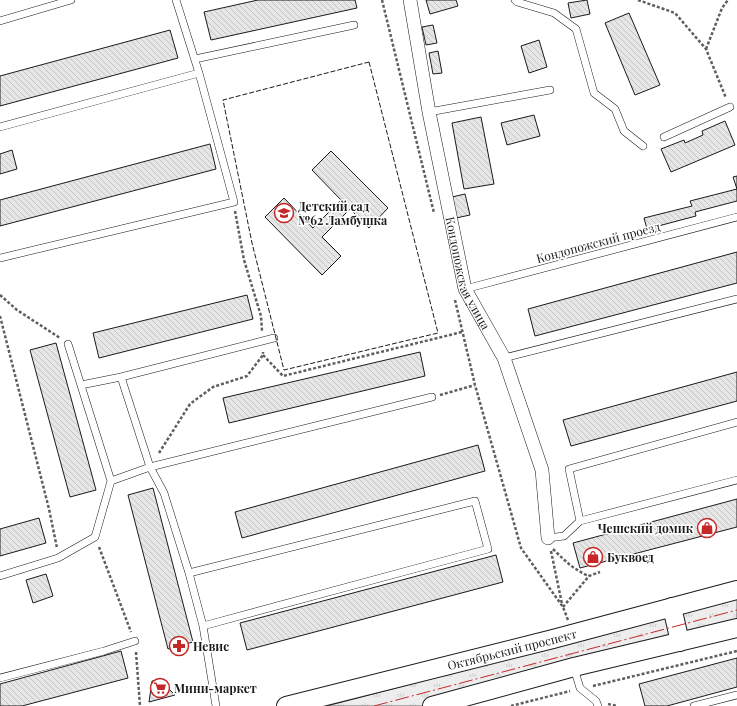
<svg xmlns="http://www.w3.org/2000/svg" width="737" height="706" font-family="'Playfair Display',serif">
<style>
.grass{fill:url(#grass-tufts);stroke:#6a6a6a}
.building{fill:url(#building-back-hatch);stroke:#1a1a1a}
.lines{fill:none;stroke-linecap:round;stroke-linejoin:round}
.service-casing{stroke:#1a1a1a;stroke-width:8}
.minor-casing{stroke:#1a1a1a;stroke-width:14}
.secondary-casing{stroke:#1a1a1a;stroke-width:20}
.path{stroke:#5f5f5f;stroke-width:2.5;stroke-dasharray:3 2;stroke-linecap:butt}
.service{stroke:#fff;stroke-width:7}
.minor{stroke:#fff;stroke-width:13}
.secondary{stroke:#fff;stroke-width:18}
.fence{stroke:#1a1a1a;stroke-width:1;stroke-dasharray:5 2;stroke-linecap:butt}
.power{stroke:#c62828;stroke-width:1;stroke-dasharray:14 3 2 3;stroke-linecap:butt}
.labels{text-anchor:middle;dominant-baseline:central;stroke-width:3;stroke-linejoin:round;paint-order:stroke}
.poi-label{font-size:12px;font-weight:bold;fill:#1a1a1a;stroke:#fff;text-anchor:start}
.street-label{font-size:12px;fill:#1a1a1a;stroke:#fff}
</style>
<defs>
<pattern id="grass-tufts" width="24" height="20" patternUnits="userSpaceOnUse"><rect width="24" height="20" fill="#ededed"/><path d="M3 7l-1-3M5 7V3M7 7l1-3M15 17l-1-3M17 17v-4M19 17l1-3" fill="none" stroke="#cbcbcb"/></pattern>
<pattern id="building-back-hatch" width="6" height="6" patternUnits="userSpaceOnUse"><rect width="6" height="6" fill="#e6e6e6"/><path d="M-1 5l2 2M0 0l6 6M5-1l2 2" fill="none" stroke="#c5c5c5"/></pattern>
</defs>
<rect width="100%" height="100%" fill="#fff"/>
<path class="grass" d="M737 599V628L430 706H327Z"/>
<path class="building" d="M258 0H355L357 8 211 40 204 12Z
M426 0H456L458 6 430 14Z
M587 0 590 14 571 18 568 3Z
M629 13 660 85 635 95 605 23Z
M433 25 437 43 426 45 422 27Z
M170 30 178 58 0 106V76Z
M539 40 547 67 529 73 521 46Z
M438 51 442 73 433 74 429 53Z
M534 115 540 136 507 145 501 123Z
M481 117 494 184 464 189 452 123Z
M725 121 735 145 671 172 661 149 684 140 685 143 703 135 702 131Z
M210 144 216 169 0 226V200Z
M12 150 17 169 0 174V154Z
M331 151 388 208 369 228 350 209 322 237 341 256 322 275 265 217 284 198 313 228 341 200 312 170Z
M737 176V201L695 212 696 216 647 229 644 218 692 206 690 201 737 189 733 177Z
M465 194 470 215 456 218 452 197Z
M737 252V283L535 336 528 309Z
M247 295 253 319 99 358 93 333Z
M56 343 96 490 70 497 30 350Z
M420 352 425 376 229 423 223 398Z
M737 372V401L571 446 563 420Z
M478 445 485 471 242 538 235 512Z
M153 488 193 642 168 649 128 495Z
M737 499V527L580 568 573 543Z
M39 518 46 543 0 556V529Z
M496 555 503 582 247 650 240 623Z
M46 574 53 596 33 603 26 580Z
M121 651 128 678 22 706H0V684Z
M737 658V687L667 706H645L639 684Z
M160 680 175 695 149 702 152 681Z"/>
<g class="lines">
<defs>
<path id="service" d="M515 0 517 2 554 13 576 29 594 93 615 109 624 131 643 146
M0 21 71 0
M195 59 354 25
M429 112 550 90
M0 127 199 73
M664 137 730 107
M0 258 234 202 199 73 176 0
M465 289 737 217
M68 344 111 481 150 467 432 397
M504 358 737 299
M81 385 121 377
M580 521 569 469 737 422
M548 538 564 536 580 521 737 480
M189 573 475 501 488 549 203 626
M0 576 58 558 95 537 111 481
M574 668 580 688 596 701 598 706
M0 678 104 651 135 641
M216 706 203 626 189 573 164 493 150 467 121 377 274 338
M694 706 737 695"/>
<g id="minor">
<path id="s1" d="M410 0 429 112 465 289 504 358 542 470 548 538"/>
</g>
<g id="secondary">
<path d="M672 607 680 642"/>
<path id="s2" d="M286 706 553 639 737 590"/>
<path d="M432 706 574 667 737 628"/>
</g>
</defs>
<use href="#service" class="service-casing"/>
<use href="#minor" class="minor-casing"/>
<use href="#secondary" class="secondary-casing"/>
<path class="path" d="M382 0 434 213
M638 0 675 13 706 49 726 98
M706 49 722 8 728 0
M235 211 244 260 261 316 262 331
M0 295 17 310 60 338
M455 300 475 385 521 548 563 607 568 620
M0 316 49 509 57 548
M263 355 283 376 462 332
M440 395 475 385
M159 453 190 404 213 387 247 376 263 355V352
M99 547 131 632
M553 549C564 560 574 570 589 576
M551 551 562 604
M563 607 589 576 600 572
M136 652 140 706
M593 686 737 651
M608 704 617 706
M511 706 570 691"/>
<use href="#service" class="service"/>
<use href="#minor" class="minor"/>
<use href="#secondary" class="secondary"/>
<path class="fence" d="M369 62 438 333 284 370 252 243 223 100Z"/>
<path class="power" d="M374 706 737 610"/>
</g>
<defs>
<symbol id="school-ring" viewBox="-11 -11 22 22"><circle r="9.5" fill="#fff" stroke="#c62828" stroke-width="1.5"/><path d="M0-5L7-2L0 1L-7-2ZM-4 1L0 2.5L4 1V4Q0 6-4 4Z" fill="#c62828"/></symbol>
<symbol id="shop-ring" viewBox="-11 -11 22 22"><circle r="9.5" fill="#fff" stroke="#c62828" stroke-width="1.5"/><path d="M-5-2.5h2.3a2.7 3.5 0 0 1 5.4 0H5L5.5 6h-11ZM-1.5-2.5h3a1.5 2.3 0 0 0-3 0Z" fill="#c62828"/></symbol>
<symbol id="pharmacy-ring" viewBox="-11 -11 22 22"><circle r="9.5" fill="#fff" stroke="#c62828" stroke-width="1.5"/><path d="M-2-6h4v4h4v4h-4v4h-4v-4h-4v-4h4Z" fill="#c62828"/></symbol>
<symbol id="supermarket-ring" viewBox="-11 -11 22 22"><circle r="9.5" fill="#fff" stroke="#c62828" stroke-width="1.5"/><path d="M-6-5.5h2.5l.6 2H6L4.5 2H-2.5L-4.4-4H-6ZM-1.5 3.2a1.3 1.3 0 1 0 .1 0ZM3 3.2a1.3 1.3 0 1 0 .1 0Z" fill="#c62828"/></symbol>
</defs>
<g fill-rule="evenodd">
<use href="#school-ring" x="273" y="202" width="22" height="22"/>
<use href="#shop-ring" x="696" y="517" width="22" height="22"/>
<use href="#shop-ring" x="582" y="546" width="22" height="22"/>
<use href="#pharmacy-ring" x="168" y="635" width="22" height="22"/>
<use href="#supermarket-ring" x="149" y="677" width="22" height="22"/>
</g>
<g class="labels">
<g class="poi-label">
<text x="298" y="206">Детский сад<tspan x="298" dy="14">№62 Ламбушка</tspan></text>
<text x="693" y="528" text-anchor="end">Чешский домик</text>
<text x="607" y="557">Буквоед</text>
<text x="193" y="646">Невис</text>
<text x="174" y="688">Мини-маркет</text>
</g>
<g class="street-label">
<text transform="translate(598 242) rotate(-15)">Кондопожский проезд</text>
<text stroke="none"><textPath href="#s1" startOffset="280">Кондопожская улица</textPath></text>
<text stroke="none"><textPath href="#s2" startOffset="233">Октябрьский проспект</textPath></text>
</g>
</g>
</svg>
